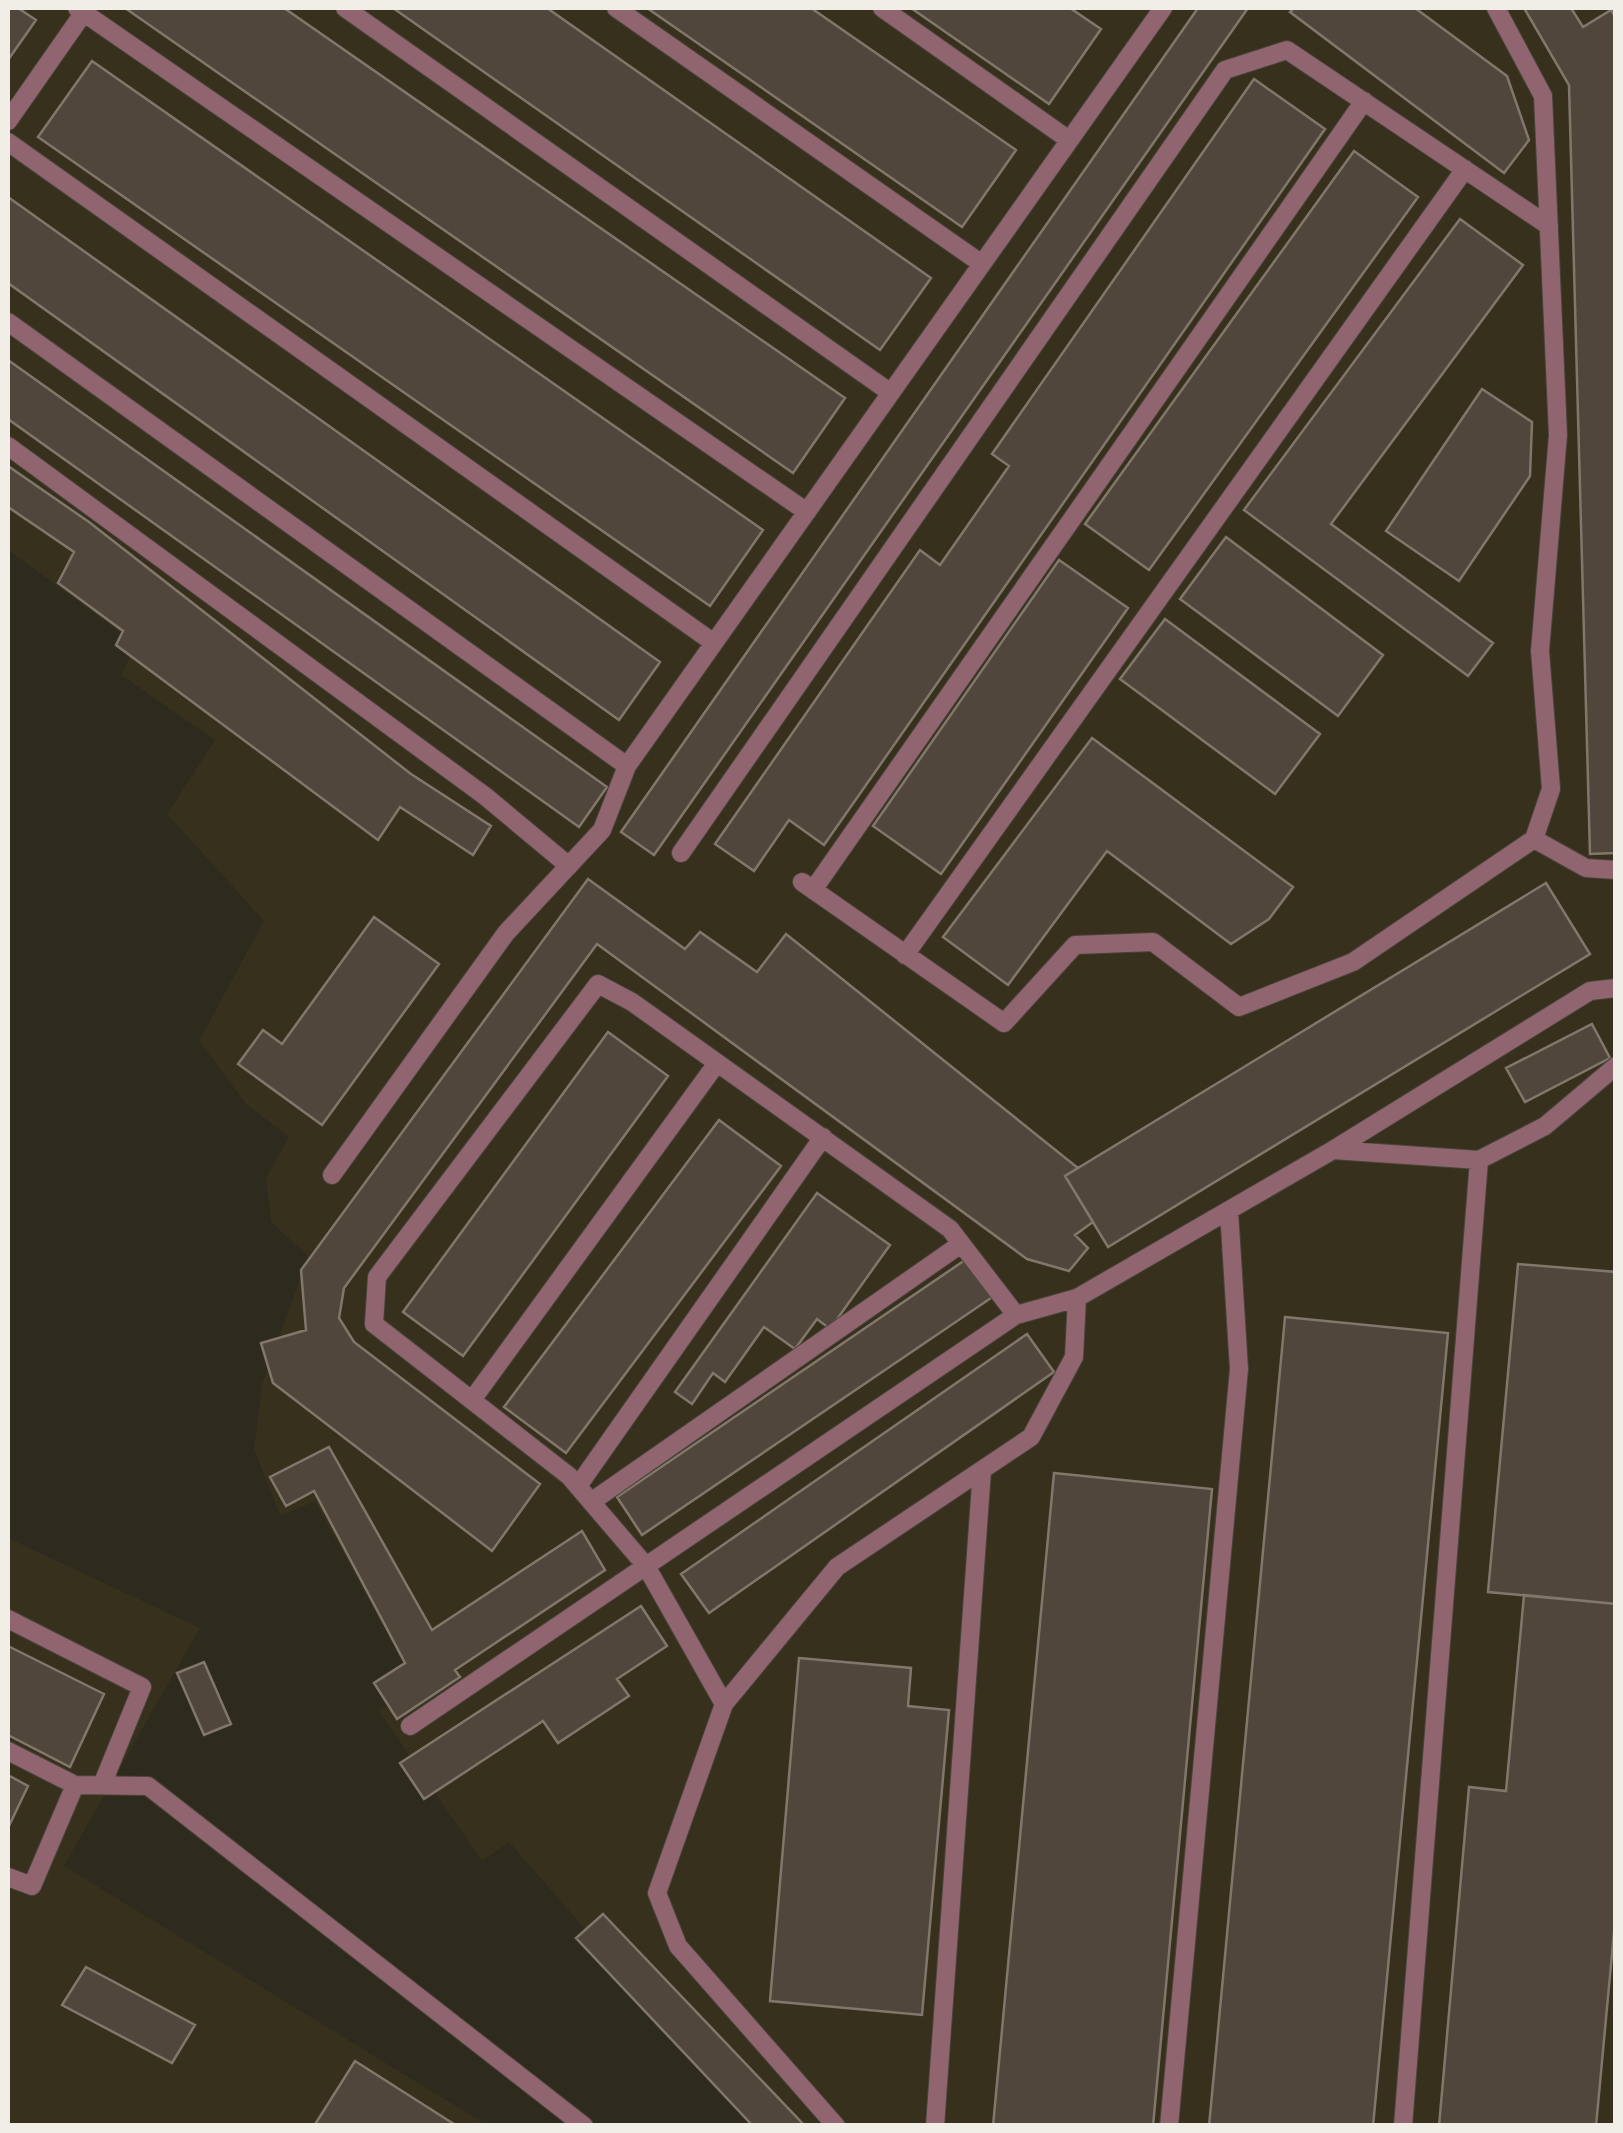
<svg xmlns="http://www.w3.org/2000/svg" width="1623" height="2133" font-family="'Sofia Sans Condensed',sans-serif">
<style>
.built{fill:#36301d}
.building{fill:#50463c;stroke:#81776b;stroke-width:2.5}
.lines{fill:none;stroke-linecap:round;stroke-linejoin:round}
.service-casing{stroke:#49453a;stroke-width:20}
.service{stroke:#916570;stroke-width:18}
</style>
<rect width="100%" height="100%" fill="#2e2a1e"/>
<path class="built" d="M8 8H1615V2125H756L509 1842 482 1861 379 1711 415 1685 315 1501 280 1516 254 1449 262 1384 308 1256 271 1222 266 1178 289 1137 246 1104 199 1041 264 921 167 814 215 740 121 675 136 644 8 550Z
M8 1538 200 1628 64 1866 487 2125 8 2126Z"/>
<path class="building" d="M8 8H18L36 20 8 60Z
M125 8H284L845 398 793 473Z
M393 8H547L931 278 880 350Z
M647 8H811L1016 150 962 227Z
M911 8H1070L1101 29 1049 104Z
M1198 8H1248L654 855 621 832Z
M1294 8H1415L1507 76 1529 140 1504 173 1290 12Z
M1524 8H1571L1583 27 1611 10 1616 18V853L1590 854 1569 85Z
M92 61 763 530 710 606 38 137Z
M1254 79 1325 129 824 845 789 820 754 871 715 844 920 550 940 565 1009 466 992 454Z
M1354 151 1418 197 1149 570 1085 524Z
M8 197 660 662 619 720 8 283Z
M1460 219 1523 265 1331 524 1493 643 1468 676 1244 510Z
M8 360 607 787 579 827 8 419Z
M1482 389 1532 422 1530 476 1459 581 1386 531Z
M8 466 89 522 411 774 491 826 473 855 400 807 378 840 116 645 123 631 58 583 74 552 8 507Z
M1226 537 1383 655 1338 716 1180 599Z
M1059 560 1128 608 941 874 873 826Z
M1165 619 1320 734 1275 794 1120 679Z
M1092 738 1293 887 1269 919 1231 944 1107 851 1008 985 943 937Z
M588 879 685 949 700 932 757 972 786 934 1078 1168 1065 1176 1093 1222 1075 1235 1088 1248 1069 1271 1027 1259 597 944 344 1288 339 1318 354 1342 540 1484 492 1551 273 1383 261 1343 306 1330 301 1270Z
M1546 883 1590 954 1108 1247 1065 1176Z
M374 917 439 964 322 1125 238 1064 263 1030 282 1044Z
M1592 1024 1610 1058 1525 1102 1506 1068Z
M608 1032 668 1076 463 1356 403 1312Z
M719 1120 781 1166 566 1453 504 1407Z
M817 1193 890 1245 830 1329 817 1319 795 1349 764 1327 725 1382 713 1373 692 1404 675 1392Z
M968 1258 994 1296 642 1535 617 1497Z
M1518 1264 1616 1272V1604L1488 1592Z
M1285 1317 1448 1333 1373 2126H1209Z
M1027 1334 1054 1372 709 1613 681 1574Z
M329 1447 432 1630 582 1531 605 1570 455 1670 460 1677 397 1719 374 1683 405 1663 314 1491 286 1506 270 1477Z
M1054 1473 1212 1489 1153 2126H993Z
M1524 1595 1616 1604V1911L1596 2126H1439L1469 1787 1506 1791Z
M641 1606 667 1646 617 1679 629 1696 558 1743 543 1721 424 1799 400 1763Z
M8 1646 104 1694 70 1767 8 1735Z
M799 1658 911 1668 908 1706 949 1710 922 2015 770 2001Z
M204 1662 231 1724 204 1735 177 1673Z
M8 1775 28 1786 8 1828Z
M603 1914 805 2126H753L576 1938Z
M86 1967 195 2025 172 2063 62 2005Z
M355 2061 457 2126H314Z"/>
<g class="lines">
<defs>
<path id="service" d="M77 8 807 512
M345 8 891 393
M616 8 982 264
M882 8 1069 140
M8 121 87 8
M8 142 714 643
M8 322 627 766
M8 446 485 796 569 866
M1534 839 1586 868 1616 870
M681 853 1225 70 1287 50 1549 226
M802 882 1004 1023 1075 945 1153 942 1239 1007 1353 962 1534 839 1551 789 1540 651 1558 435 1543 96 1496 8
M813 890 1364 101
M905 955 1465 169
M1333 1150 1590 991 1616 988
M332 1175 506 933 602 830 627 766 1163 8
M472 1400 717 1063
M578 1486 823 1137
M591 1502 961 1244
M8 1619 142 1687 102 1785
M724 1704 646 1566 569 1476 374 1324 377 1277 598 984 632 1002 950 1229 1016 1315
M410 1726 1016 1315 1077 1298 1333 1150 1479 1160 1545 1126 1616 1066
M8 1751 75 1785 148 1786 584 2126
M8 1877 32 1886 75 1785
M836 2126 678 1946 657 1893 724 1704 837 1567 1031 1437 1074 1357 1077 1298
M935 2126 982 1470
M1169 2126 1239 1369 1229 1211
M1403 2126 1479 1160"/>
</defs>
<use href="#service" class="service-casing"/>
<use href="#service" class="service"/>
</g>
<rect width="1623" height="2133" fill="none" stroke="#f0eee6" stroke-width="20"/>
</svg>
